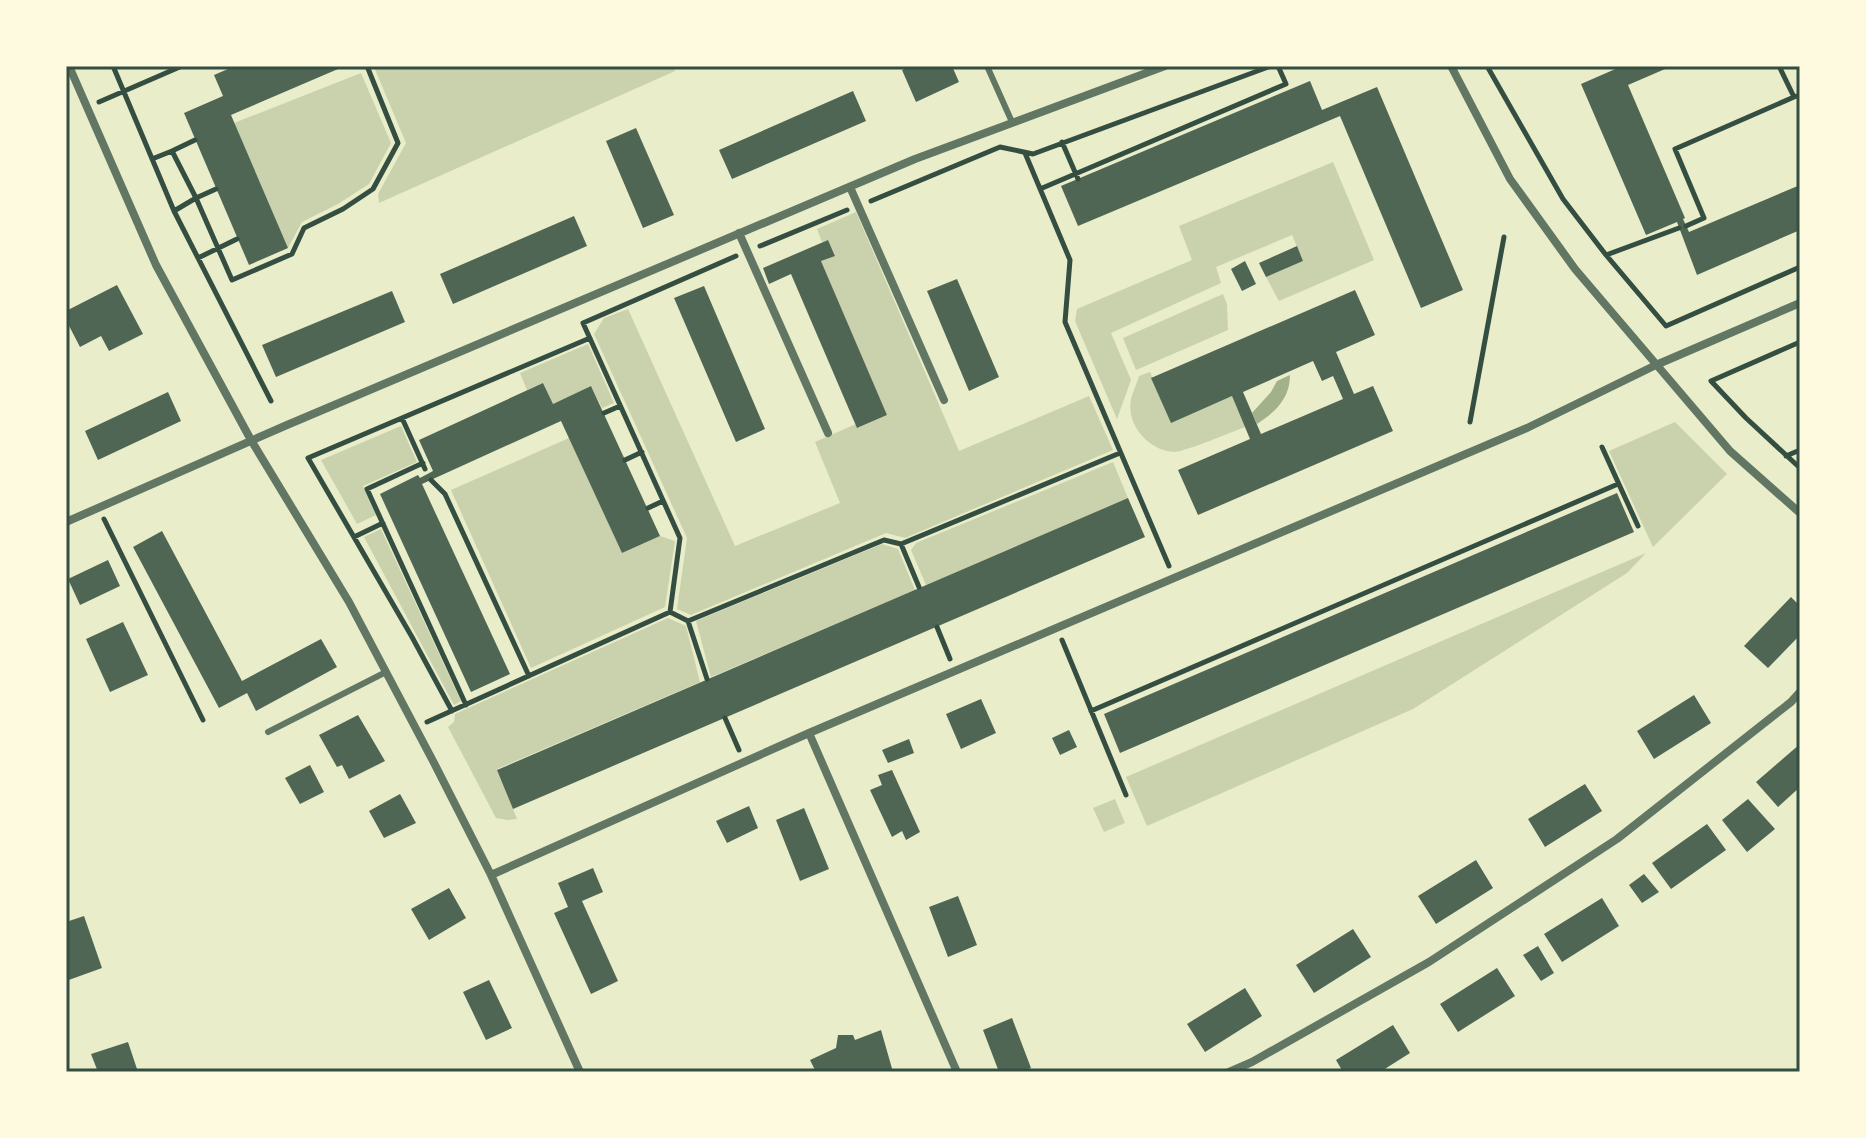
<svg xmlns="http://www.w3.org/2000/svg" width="1866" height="1138" font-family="Ubuntu,sans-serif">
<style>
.green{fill:#cad2ad}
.water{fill:#a3b18a}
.building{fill:#4f6655;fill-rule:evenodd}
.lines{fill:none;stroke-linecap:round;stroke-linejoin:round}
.path{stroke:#344e41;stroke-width:5}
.service{stroke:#617663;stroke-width:6}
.minor{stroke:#617663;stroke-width:8}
.neatline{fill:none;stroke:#344e41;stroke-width:3}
</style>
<rect width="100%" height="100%" fill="#e9edc9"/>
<path class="green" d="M673 66 675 71 379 203 378 194 406 143 374 67Z
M361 73 391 143 369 184 338 204 302 222 288 248 234 123Z
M1333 162 1374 260 1279 301 1266 277 1303 261 1292 235 1216 267 1221 283 1111 333 1131 380 1117 419 1075 321 1077 309 1192 260 1179 226Z
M856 212 959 451 1089 396 1113 450 905 538 886 533 691 615 677 609 687 538 594 334 604 318 628 309 735 546 840 503 815 442 856 424 858 428 887 415 821 261 835 255 828 240 822 242 817 229Z
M1223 294 1227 304 1228 330 1136 370 1123 338Z
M588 344 614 403 602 408 591 386 553 404 543 383 527 390 520 373Z
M1150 372 1171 422 1232 396 1245 427C1232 432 1184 452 1174 452 1148 450 1126 425 1131 399 1133 391 1137 383 1139 376Z
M1675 422 1727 474 1653 547 1609 451Z
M401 426 417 462 363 486 376 515 357 524 321 460Z
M569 438 622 553 660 536 675 541 665 607 531 668 451 490Z
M1113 462 1128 498 926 585 911 550 916 543Z
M381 529 461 701 454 705 364 537Z
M882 544 898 549 915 590 711 677 696 621Z
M1646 553 1627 573 1413 709 1147 826 1126 777Z
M668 618 686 626 700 682 497 769 517 819 507 820 496 818 448 727 454 722 455 714Z
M1115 799 1125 823 1104 832 1093 808Z"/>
<path class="water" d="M1290 375C1290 399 1275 412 1257 424L1252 413 1271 392 1277 381Z"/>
<path class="building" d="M235 66H345L231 115 288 248 249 265 184 113 223 96 214 75Z
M911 66H952L959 82 916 102 902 70Z
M1620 66H1672L1628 85 1685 218 1683 219 1689 232 1800 185V230L1697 275 1677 222 1646 235 1581 84 1620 67Z
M1310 81 1322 110 1377 87 1463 290 1421 308 1340 116 1078 226 1061 186Z
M853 91 866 121 732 179 719 150Z
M636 128 674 215 643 228 606 141Z
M574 216 587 246 453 304 440 274Z
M828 240 835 256 821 261 887 415 857 428 791 274 769 284 763 268Z
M1297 246 1303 261 1266 277 1259 263Z
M1245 261 1256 284 1242 291 1231 269Z
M957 279 999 377 969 391 927 291Z
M117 285 143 334 109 351 101 336 80 347 66 320V311Z
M704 286 765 429 736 442 674 298Z
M1355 290 1375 335 1336 352 1354 394 1373 386 1393 431 1198 515 1178 470 1250 439 1232 396 1171 423 1151 378ZM1313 361 1322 381 1333 376 1343 399 1261 434 1243 392Z
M392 291 405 322 276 377 262 345Z
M543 383 553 404 591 386 660 536 622 553 561 421 422 484 510 674 471 692 380 494 418 475 420 478 433 471 419 440Z
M168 392 181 421 98 460 85 431Z
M1617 493 1634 532 1120 753 1104 714Z
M1128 498 1145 537 513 809 497 770Z
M162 531 242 681 321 639 337 667 256 711 247 693 219 708 133 547Z
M108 560 120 586 80 605 68 579Z
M1791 597 1800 606V635L1768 668 1744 646Z
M123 622 148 675 110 692 86 639Z
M1694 695 1711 723 1654 759 1637 731Z
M981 699 996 733 961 749 946 714Z
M358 715 385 761 349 779 342 765 337 767 319 735Z
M1069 730 1077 747 1060 755 1052 738Z
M909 739 914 753 888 763 882 750Z
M1800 744V787L1778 807 1756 782Z
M310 765 324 792 300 804 285 778Z
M892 770 920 832 906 840 902 831 892 837 870 790 882 785 878 775Z
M1585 784 1602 811 1545 847 1528 819Z
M400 794 416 823 384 838 369 811Z
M1748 799 1775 829 1747 852 1722 820Z
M749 806 758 828 727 843 716 821Z
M804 808 829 869 800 881 776 820Z
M1707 824 1726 850 1671 889 1652 863Z
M1476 860 1493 888 1436 924 1418 896Z
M593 868 603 892 582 901 618 981 591 994 554 913 568 907 558 883Z
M1644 874 1659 892 1642 903 1629 885Z
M449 888 466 918 429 940 411 909Z
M958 896 977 945 948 957 929 907Z
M1602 898 1619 926 1562 962 1544 934Z
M84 916 102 968 66 981V922Z
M1353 929 1371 957 1314 993 1296 965Z
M1538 946 1554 973 1541 981 1523 955Z
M1497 968 1515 996 1458 1032 1440 1004Z
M489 980 512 1028 486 1040 463 992Z
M1245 988 1262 1016 1205 1052 1187 1024Z
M1012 1018 1031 1068 1020 1072H999L983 1030Z
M1393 1025 1410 1053 1380 1072H1343L1336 1060Z
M881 1030 893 1072H816L810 1060 836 1048 838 1035H853L855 1040Z
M128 1042 138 1072H98L91 1054Z"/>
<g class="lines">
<path class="path" d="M113 66 174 211 271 401
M1487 66 1563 199 1606 255 1666 326 1800 267
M1779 66 1794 97 1800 95
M99 102 182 66
M1062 142 1078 179
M172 151 195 140
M1025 153 1070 260 1065 322 1169 566
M152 159 172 151 196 198 232 280 292 254 304 228 343 209 373 189 398 143 367 66
M1040 189 1286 84 1278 66
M871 201 1000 147 1033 154 1271 66
M174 211 196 198 216 189
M1686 226 1704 218 1675 149 1794 97
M760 246 847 210
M1606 255 1679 228
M198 258 237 239
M1800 342 1711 381 1746 418 1800 468
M604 413 620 406
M402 418 425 469
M1470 422 1504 237
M1602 447 1638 526
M1786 456 1800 450
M625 460 642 452
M423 463 367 489 466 705
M431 480 445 494 529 676
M648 508 663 501
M104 519 203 720
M354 537 383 523
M901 544 919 587
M670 612 680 538 583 323 736 256
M688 621 707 679
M937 627 950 659
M1062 640 1126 795
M452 711 412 637 308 458 590 338
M1091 711 1618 484
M725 718 739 750
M427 722 670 612 688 621 884 540 901 544 1120 453"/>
<path class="service" d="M987 66 1012 122
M268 732 386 672"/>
<path class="minor" d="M69 66 156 265 251 440 349 602 433 761 491 875 580 1072
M1451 66 1510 179 1575 269 1730 451 1800 513
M850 187 944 400
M739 233 828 433
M66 522 287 425 915 159 1165 66
M809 733 957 1072
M491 875 809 733 1527 428 1656 365 1800 303
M1229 1072 1252 1062 1429 962 1617 839 1791 702 1800 692"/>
</g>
<rect width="1866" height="1138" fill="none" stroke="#fefae0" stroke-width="136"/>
<rect x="68" y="68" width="1730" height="1002" class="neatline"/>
</svg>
